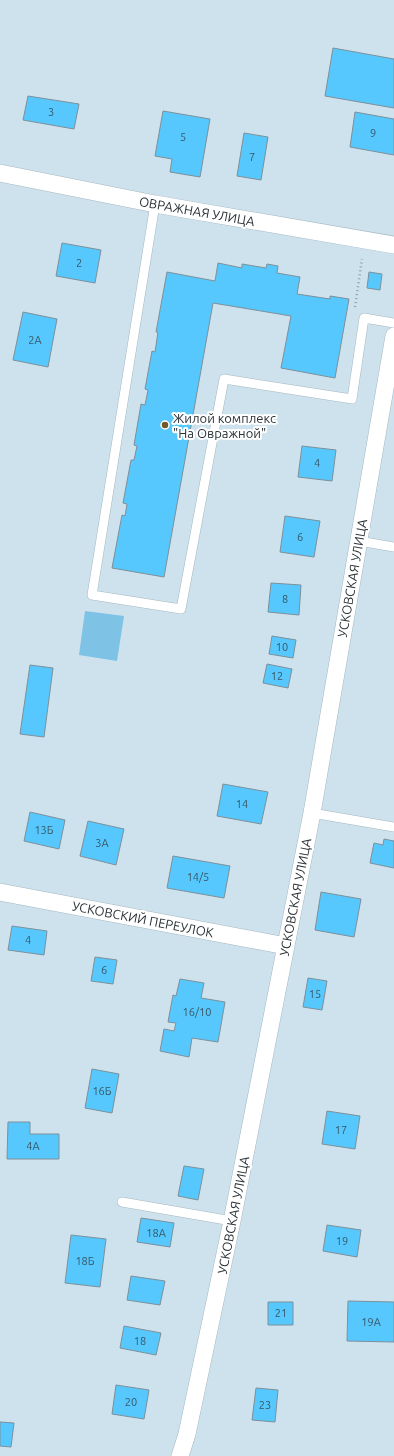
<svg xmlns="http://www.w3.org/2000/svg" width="394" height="1456" font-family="Ubuntu,sans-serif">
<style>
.green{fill:#7ec2e5}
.building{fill:#57c8fd;stroke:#7d909a}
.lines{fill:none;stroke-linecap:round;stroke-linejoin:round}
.lane-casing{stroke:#a4b7c2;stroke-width:10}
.street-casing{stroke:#a4b7c2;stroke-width:18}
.path{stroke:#90a1a9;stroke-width:2.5;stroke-dasharray:1 3;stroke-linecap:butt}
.lane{stroke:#fff;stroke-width:9}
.street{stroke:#fff;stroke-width:17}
.poi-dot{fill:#71592a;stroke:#fff;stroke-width:1.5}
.labels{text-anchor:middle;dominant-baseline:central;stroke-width:4;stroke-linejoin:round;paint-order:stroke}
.number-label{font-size:11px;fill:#365868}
.street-label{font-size:13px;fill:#2b3337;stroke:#fff}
.poi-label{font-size:13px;fill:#2b3337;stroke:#fff;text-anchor:start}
</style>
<rect width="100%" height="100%" fill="#cde2ed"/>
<path class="green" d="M85 611 124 616 117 661 79 655Z"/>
<path class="building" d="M333 48 394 59V108L325 96Z
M28 96 79 104 74 129 23 120Z
M163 111 210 119 200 177 170 172 172 159 155 156Z
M355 112 394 119V155L350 147Z
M244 133 268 137 261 180 237 176Z
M62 243 101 250 95 283 56 276Z
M218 263 242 268V264L266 268 267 264 278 266 277 273 300 277 297 294 330 299V296L349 299 335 378 281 368 291 316 213 303 164 577 112 568 122 515 125 516 127 504 123 503 131 460H134L137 446 134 445 141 404 145 405 148 390 145 389 152 351 155 352 158 332H156L167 272 215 281Z
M369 272 382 274 380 290 367 288Z
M23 312 57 319 48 367 13 360Z
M302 446 336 450 332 481 298 477Z
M285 516 320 521 314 557 280 552Z
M271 583 301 585 299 615 268 612Z
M272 636 296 640 293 658 269 654Z
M267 664 292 669 288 688 263 683Z
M30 665 53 668 44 737 20 734Z
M223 784 268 792 261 824 217 816Z
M30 812 65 820 59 849 24 841Z
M88 821 124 829 116 865 80 856Z
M384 839 394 841V868L370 863 374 843 383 845Z
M173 856 230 866 224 898 167 888Z
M321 892 361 899 354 937 315 930Z
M12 926 47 931 44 955 8 950Z
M95 957 117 960 113 984 91 981Z
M308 978 327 981 322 1010 303 1007Z
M180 979 204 983 201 998 225 1002 218 1042 192 1038 189 1057 160 1051 164 1029 174 1031 176 1023 168 1022 173 995 176 996Z
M92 1069 119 1074 112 1113 85 1108Z
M327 1111 360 1116 355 1149 322 1144Z
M8 1122H30V1134H59V1159H7Z
M184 1166 204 1169 198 1200 178 1196Z
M141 1218 174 1223 170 1247 137 1242Z
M327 1225 361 1230 357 1257 323 1251Z
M71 1235 106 1239 100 1287 65 1283Z
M131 1276 165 1281 160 1305 127 1300Z
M348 1301 394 1302V1342L347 1341Z
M268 1302H293V1325H268Z
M124 1326 161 1333 156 1355 120 1348Z
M116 1385 149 1390 144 1419 112 1414Z
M256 1388 278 1390 275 1422 252 1420Z
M0 1422 14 1423 11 1447 0 1446Z"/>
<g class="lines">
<defs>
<path id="lane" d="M155 204 92 595 181 609 224 379 352 399 364 318 394 323
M359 541 394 547
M312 813 394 827
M122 1202 232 1221"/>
<path id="street" d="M0 173 155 204 394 245
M0 892 286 946
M180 1456 187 1434 232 1221 312 813 394 336"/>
</defs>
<use href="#lane" class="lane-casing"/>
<use href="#street" class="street-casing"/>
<path class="path" d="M355 307 362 259"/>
<use href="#lane" class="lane"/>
<use href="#street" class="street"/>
</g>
<circle class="poi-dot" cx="165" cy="425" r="4"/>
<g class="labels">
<g class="number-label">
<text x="51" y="112">3</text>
<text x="373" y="133">9</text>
<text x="183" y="137">5</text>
<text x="252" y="157">7</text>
<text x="79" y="263">2</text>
<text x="35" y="340">2А</text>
<text x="317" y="463">4</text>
<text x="300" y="537">6</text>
<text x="285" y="599">8</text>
<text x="282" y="647">10</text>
<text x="277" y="676">12</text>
<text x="242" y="804">14</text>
<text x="44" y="830">13Б</text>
<text x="102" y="843">3А</text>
<text x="198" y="877">14/5</text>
<text x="28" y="940">4</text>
<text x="104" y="970">6</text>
<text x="315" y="994">15</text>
<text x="197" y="1012">16/10</text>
<text x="102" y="1091">16Б</text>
<text x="341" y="1130">17</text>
<text x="33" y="1146">4А</text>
<text x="156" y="1233">18А</text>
<text x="342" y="1241">19</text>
<text x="85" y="1261">18Б</text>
<text x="281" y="1313">21</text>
<text x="371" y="1322">19А</text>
<text x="140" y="1341">18</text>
<text x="131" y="1402">20</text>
<text x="265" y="1405">23</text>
</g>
<g class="street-label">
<text transform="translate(197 211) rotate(10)">ОВРАЖНАЯ УЛИЦА</text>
<text transform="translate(352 578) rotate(-80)">УСКОВСКАЯ УЛИЦА</text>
<text transform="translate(295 897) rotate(-79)">УСКОВСКАЯ УЛИЦА</text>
<text transform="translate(143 919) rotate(11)">УСКОВСКИЙ ПЕРЕУЛОК</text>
<text transform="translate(233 1215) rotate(-79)">УСКОВСКАЯ УЛИЦА</text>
</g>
<g class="poi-label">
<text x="173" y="418">Жилой комплекс<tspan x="173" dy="15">"На Овражной"</tspan></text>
</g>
</g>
</svg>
